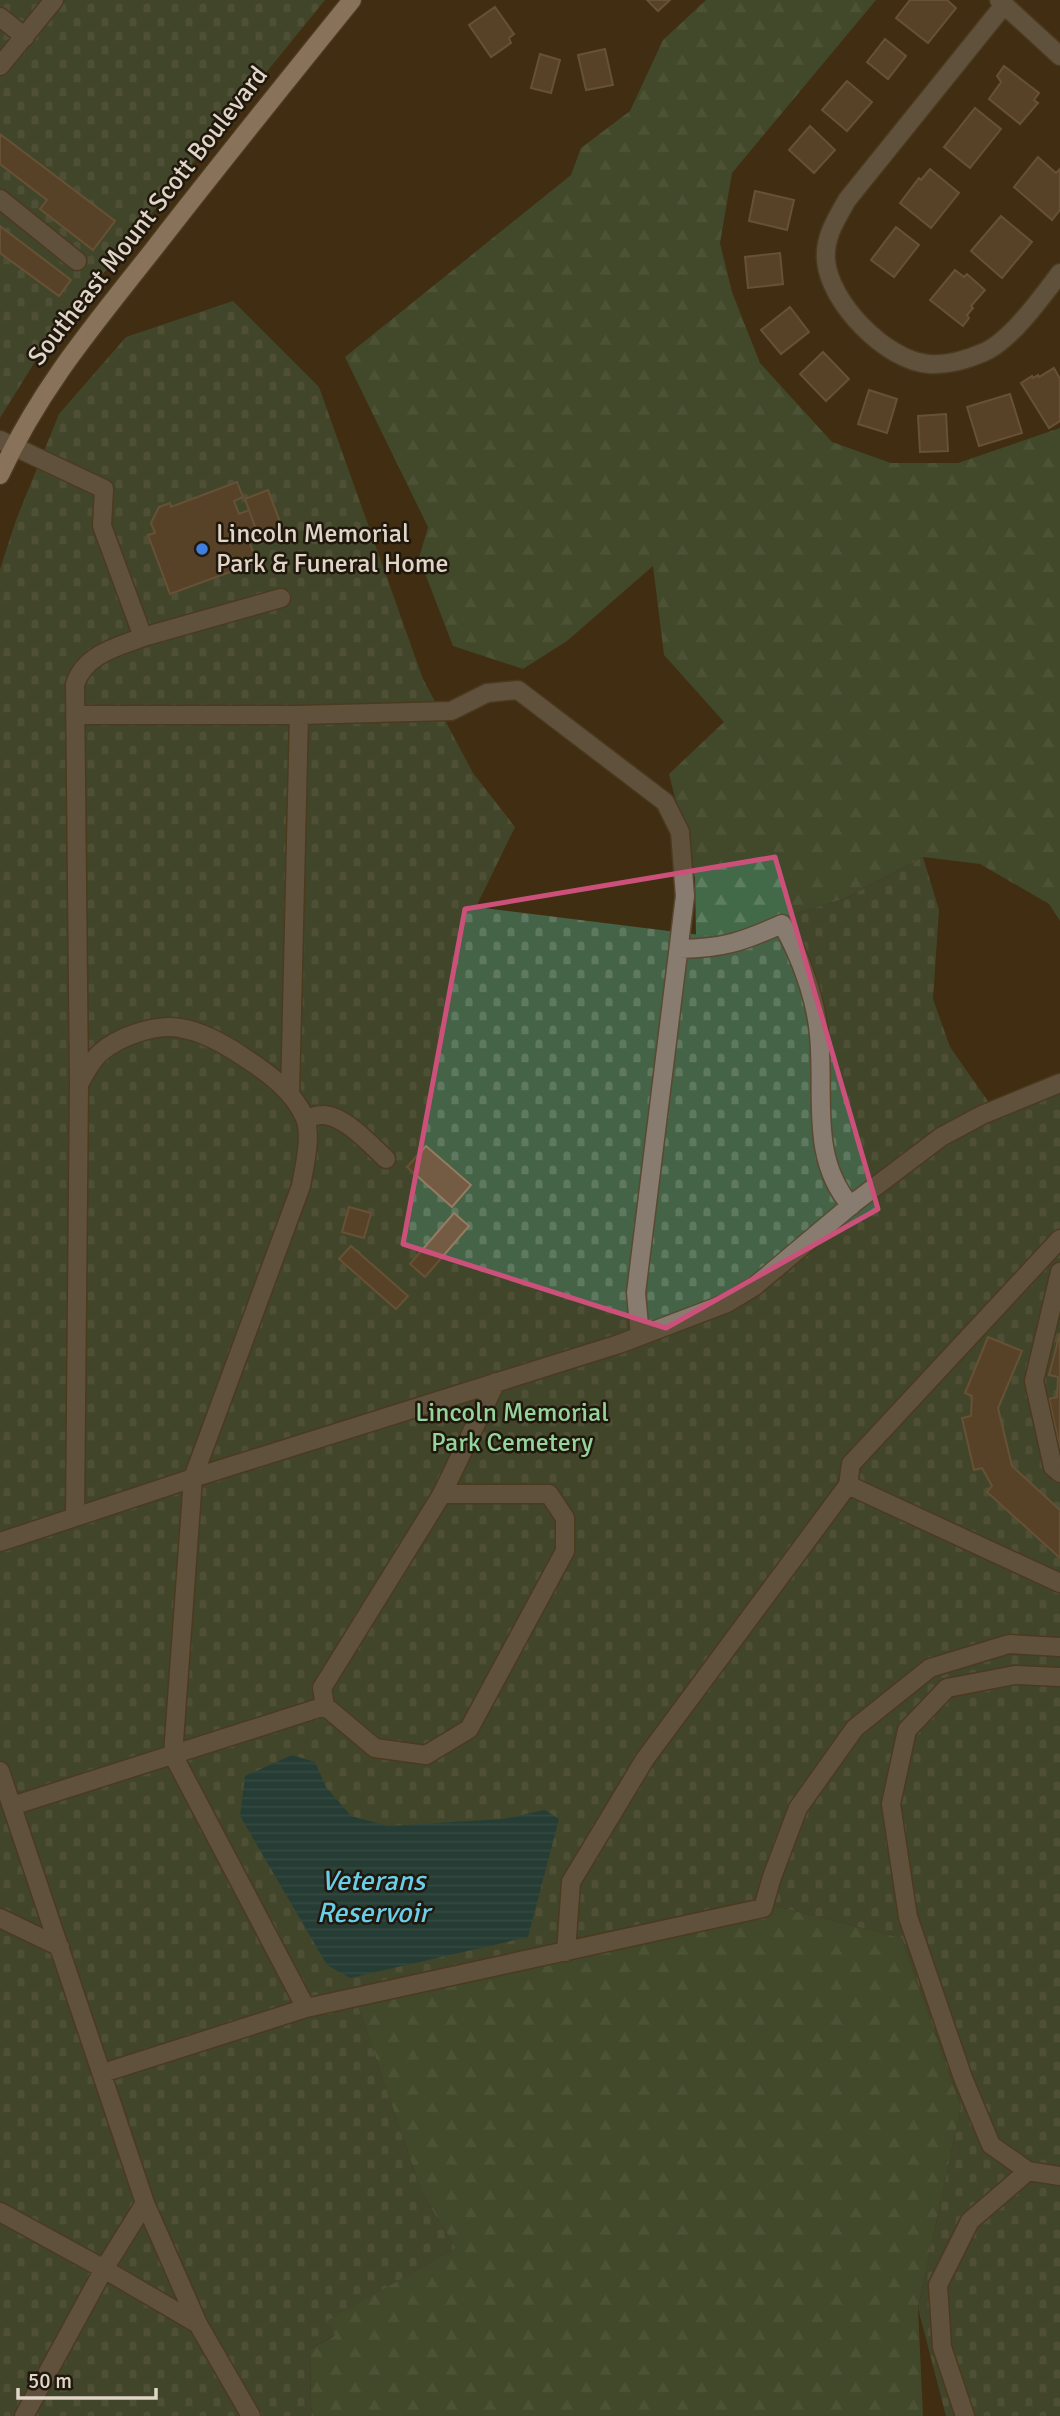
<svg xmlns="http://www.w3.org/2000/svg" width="1060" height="2416" font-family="Signika,sans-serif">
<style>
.forest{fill:url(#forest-firs)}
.cemetery{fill:url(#cemetery-stones)}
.water{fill:url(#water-rules)}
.building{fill:#735c43;stroke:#947c62;stroke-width:2}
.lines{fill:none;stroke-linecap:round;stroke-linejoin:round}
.minor-casing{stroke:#5a4930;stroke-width:21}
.major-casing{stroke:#5a4930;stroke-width:21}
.minor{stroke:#887c71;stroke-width:18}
.major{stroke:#dfc6b0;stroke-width:18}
.marked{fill:none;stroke:#cb517b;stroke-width:5;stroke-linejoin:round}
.shop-dot{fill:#3f7fe0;stroke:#20180d;stroke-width:2.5}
.labels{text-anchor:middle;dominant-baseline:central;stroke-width:5;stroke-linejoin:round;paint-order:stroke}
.street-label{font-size:26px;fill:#e0d5c6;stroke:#20180d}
.poi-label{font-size:26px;fill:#e0d5c6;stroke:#20180d;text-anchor:start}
.park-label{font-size:26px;fill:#96d49d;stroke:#20180d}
.water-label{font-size:28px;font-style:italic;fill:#6bcee9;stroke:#20180d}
</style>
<defs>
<pattern id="forest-firs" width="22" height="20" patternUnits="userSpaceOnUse" patternTransform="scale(1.75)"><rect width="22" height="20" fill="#436a48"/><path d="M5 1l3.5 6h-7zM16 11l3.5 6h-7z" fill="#5e7e61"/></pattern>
<pattern id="cemetery-stones" width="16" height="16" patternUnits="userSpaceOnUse" patternTransform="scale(1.75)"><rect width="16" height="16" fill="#446347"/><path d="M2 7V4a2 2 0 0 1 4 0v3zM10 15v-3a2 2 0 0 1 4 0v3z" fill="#5f7860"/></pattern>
<pattern id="water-rules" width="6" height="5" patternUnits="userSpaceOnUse" patternTransform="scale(1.75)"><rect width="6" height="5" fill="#065061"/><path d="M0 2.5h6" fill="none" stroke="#2a6876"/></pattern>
</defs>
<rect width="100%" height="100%" fill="#402e13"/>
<path class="forest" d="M706 0H876L732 173 720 243 732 292 760 363 832 442 891 463H958L1060 428V921L1049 904 980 864 923 857 844 899 717 937 696 935 695 878 669 774 724 722 664 655 653 566 567 641 523 669 453 646 419 558 428 527 345 357 571 175 581 148 630 111 663 40Z
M751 1900 902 1938 961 2107 918 2308 923 2416H314L311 2407 310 2349 334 2336 326 2321 456 2248 422 2194 352 1988Z"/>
<path class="cemetery" d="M0 0H325L46 344 0 418Z
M233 301 319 387 423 679 473 773 515 827 476 907 717 937 844 899 923 857 939 910 933 999 950 1047 990 1104 1060 1076V2416H946L918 2308 961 2107 902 1938 751 1900 352 1988 422 2194 456 2248 327 2321 335 2335 310 2349 311 2407 314 2416H0V569L16 520 59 414 126 337Z"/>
<path class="water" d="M292 1755 315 1762 326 1787 351 1816 388 1826 503 1819 545 1810 559 1819 528 1937 350 1978 327 1965 240 1816 245 1776Z"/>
<path class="building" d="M647 0H670L658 11Z
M910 0H947L956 8 928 43 896 18Z
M495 7 514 34 509 38 511 43 491 57 469 25Z
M885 39 906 56 888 79 867 62Z
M605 49 613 85 586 90 578 55Z
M540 54 560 60 551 93 531 88Z
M1004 66 1039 93 1034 100 1038 103 1020 124 989 99 1001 82 997 76Z
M847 81 872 102 847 131 822 110Z
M975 108 1001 129 970 168 944 147Z
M810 126 835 150 814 173 789 150Z
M0 134 115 221 93 250 40 209 47 200 0 164Z
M1038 157 1056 173 1060 169V210L1052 220 1014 187Z
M930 169 959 193 931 228 900 203 919 178 921 180Z
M755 191 794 200 787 230 749 221Z
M1001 216 1032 242 1002 278 971 251Z
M0 226 71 280 59 296 0 253Z
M896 227 919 245 894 277 871 260Z
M780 253 783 284 748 288 745 257Z
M955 270 964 277 967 274 985 290 971 306 973 308 967 315 969 318 963 326 930 300Z
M790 307 809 332 781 354 761 330Z
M823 352 849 379 826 401 800 374Z
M1054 368 1060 379V421L1049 428 1021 383 1032 376 1033 378 1038 375 1039 377Z
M869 390 897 399 887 433 858 424Z
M1010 394 1022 433 979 446 967 407Z
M946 414 948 451 920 452 918 416Z
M237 482 243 497 234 501 239 514 249 510 257 532 247 536 257 562 170 594 148 535 155 533 151 523 159 507 170 503 171 507Z
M268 490 283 530 259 538 245 499Z
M426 1146 471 1185 452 1207 407 1167Z
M349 1207 371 1213 364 1238 342 1232Z
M454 1213 469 1226 425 1277 410 1264Z
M351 1246 408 1296 396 1309 339 1259Z
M1060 1333V1449L1049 1399 1057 1397 1058 1377 1049 1375Z
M988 1337 1022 1351 998 1408 1012 1466 1060 1510V1558L987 1492 992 1486 982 1468 974 1470 962 1418 971 1416 972 1396 965 1393Z"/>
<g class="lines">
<defs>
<path id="minor" d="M999 0 1060 56
M1004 5 847 200C837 218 824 237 826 260 829 302 886 361 929 364 946 365 966 360 982 353 1009 343 1042 297 1060 273
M0 17 25 37
M0 66 54 0
M0 199 77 261
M0 440 104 489 102 526 143 637C117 647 85 654 75 684L79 1084 75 1517
M143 637 281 598
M75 715H299L451 711 487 693 518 690 665 802 680 832 685 896 636 1293 640 1336
M680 949C724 948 742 942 782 924 800 955 816 999 819 1035 825 1094 809 1158 851 1206
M79 1084C85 1074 91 1061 100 1053 118 1037 156 1023 180 1028 205 1032 228 1046 248 1060 270 1074 293 1092 304 1116 313 1133 304 1168 301 1186L193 1478 173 1755 306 2008
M290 1095 299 715
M306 1119C311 1117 317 1115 322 1115 343 1114 371 1145 386 1159
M1060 1239 851 1464 848 1485 1060 1583
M1060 1272 1034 1381 1053 1467 1060 1473
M0 1542 193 1478 619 1344 727 1303 755 1286 855 1202 941 1137 982 1115 1060 1083
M1060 1677 1015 1675 947 1688 907 1730 891 1804 908 1917 963 2078 991 2145 1028 2171 1060 2176
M325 1706 375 1748 426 1755 469 1729 565 1551V1518L549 1494H442
M0 1771 145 2203 198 2324
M12 1806 325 1706 322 1688 442 1494 496 1382
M0 1918 60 1947
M566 1952 571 1882 645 1759 848 1485
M103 2073 306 2008 763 1908 772 1877 798 1808 855 1728 930 1668 1009 1644 1060 1647
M0 2212 104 2269 198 2324 251 2416
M24 2416 104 2269 145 2203
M965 2416 942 2347 938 2285 970 2221 1028 2171"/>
<path id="major" d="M0 475C40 388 94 325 153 250 218 166 285 83 352 0"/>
</defs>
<use href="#minor" class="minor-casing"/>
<use href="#major" class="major-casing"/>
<use href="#minor" class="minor"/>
<use href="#major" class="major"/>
</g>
<path d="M0 0H1060V2416H0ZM775 857 878 1209 666 1328 403 1244 465 909Z" fill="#402e13" fill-opacity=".55" fill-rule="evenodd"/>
<path class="marked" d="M775 857 878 1209 666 1328 403 1244 465 909Z"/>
<circle class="shop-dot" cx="202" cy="549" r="7"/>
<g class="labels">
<g class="street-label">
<text transform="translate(148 216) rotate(-52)">Southeast Mount Scott Boulevard</text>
</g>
<g class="poi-label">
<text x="216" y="534">Lincoln Memorial<tspan x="216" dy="30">Park &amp; Funeral Home</tspan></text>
</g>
<g class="park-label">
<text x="512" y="1413">Lincoln Memorial<tspan x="512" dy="30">Park Cemetery</tspan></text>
</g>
<g class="water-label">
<text x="373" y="1881">Veterans<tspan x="373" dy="32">Reservoir</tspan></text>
</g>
</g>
<path d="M18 2388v10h138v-10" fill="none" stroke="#e0d5c6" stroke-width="3.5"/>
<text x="28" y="2388" font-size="21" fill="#e0d5c6" stroke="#20180d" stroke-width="5" paint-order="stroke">50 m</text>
</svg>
